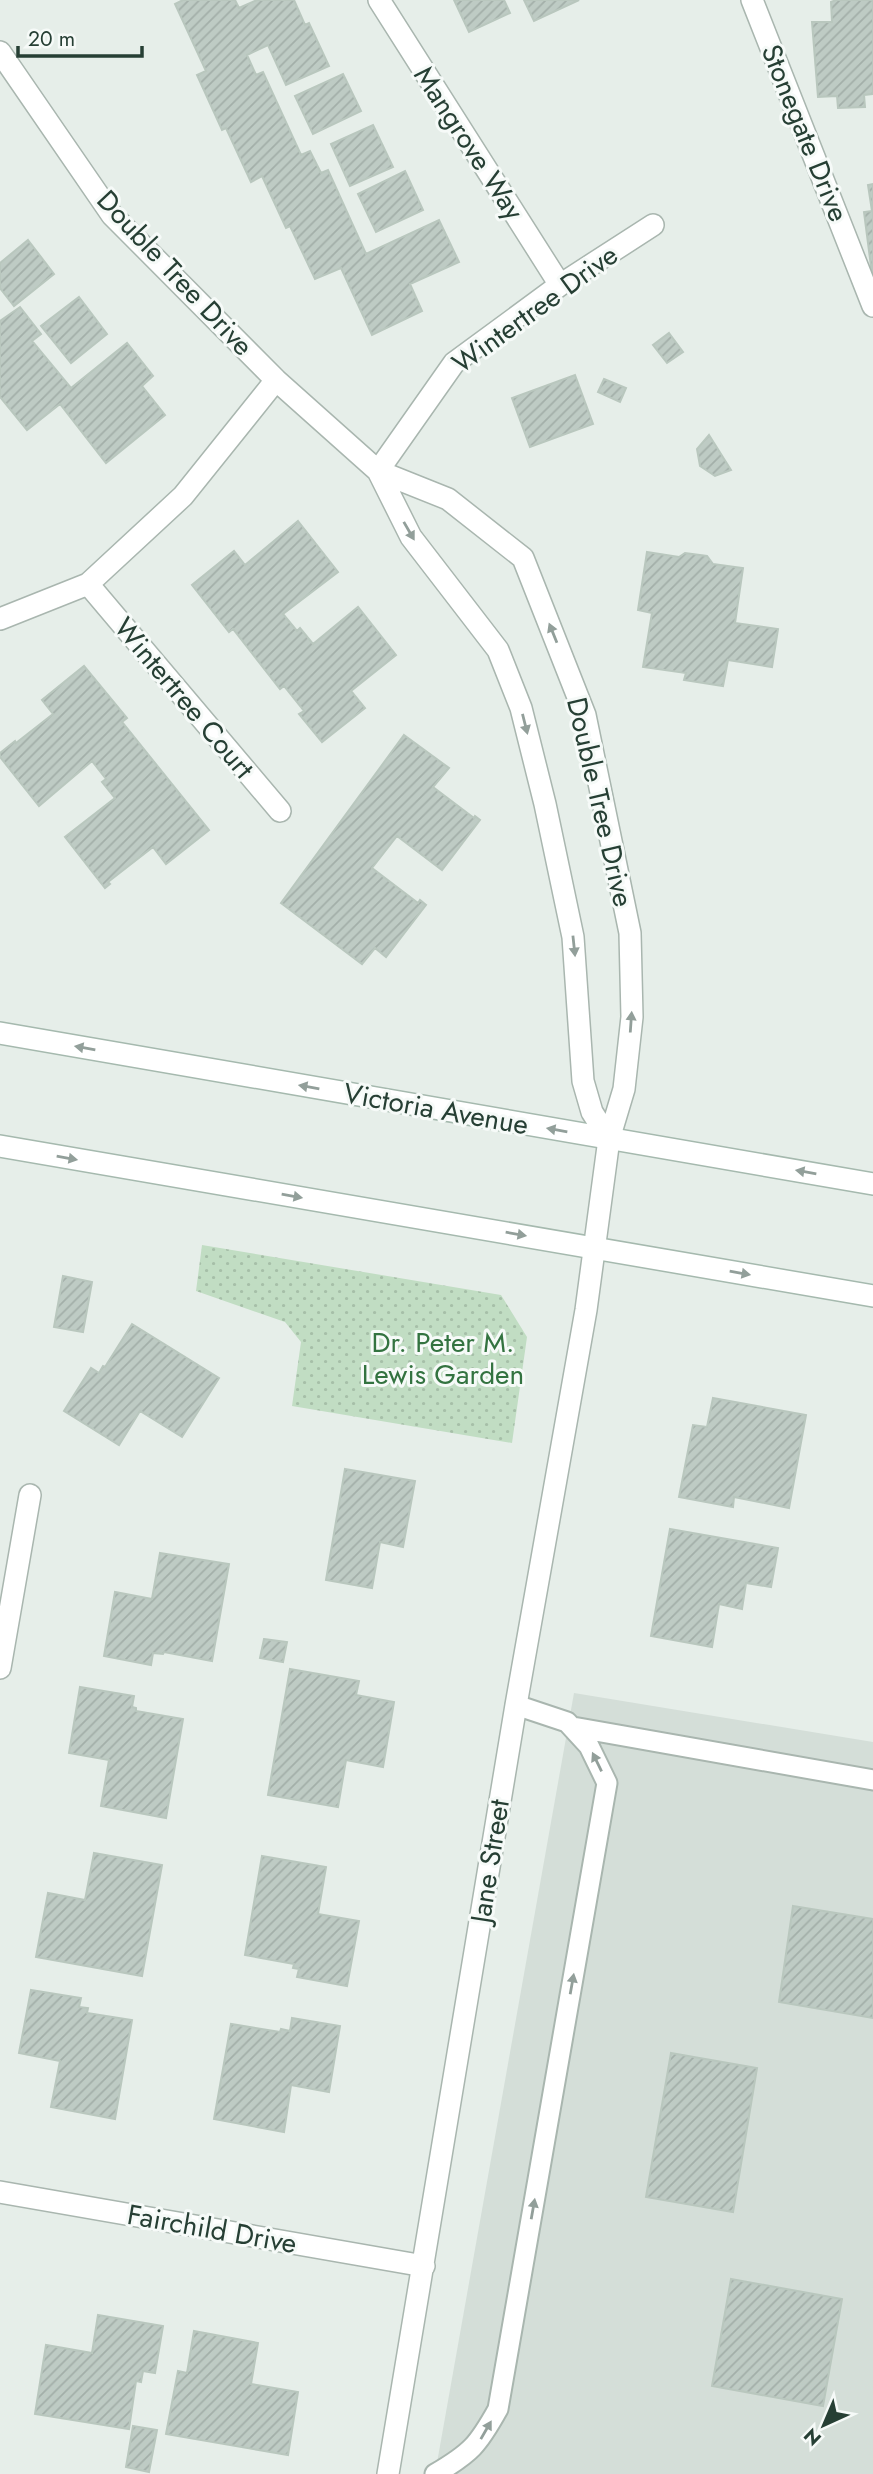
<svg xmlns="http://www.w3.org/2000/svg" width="873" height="2474" font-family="Jost,sans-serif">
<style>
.built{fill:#d4ded8}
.garden{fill:url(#garden-dots)}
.building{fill:url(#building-hatch);stroke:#b9c7be;stroke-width:2}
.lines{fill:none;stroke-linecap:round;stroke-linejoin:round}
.service-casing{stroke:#a9b6af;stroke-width:23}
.minor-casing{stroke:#a9b6af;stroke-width:24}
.secondary-casing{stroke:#a5b9ae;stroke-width:24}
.service{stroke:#fff;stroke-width:19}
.minor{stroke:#fff;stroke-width:21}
.secondary{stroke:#fff;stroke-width:21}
.oneway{fill:#929f9a}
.labels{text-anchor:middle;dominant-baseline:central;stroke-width:6;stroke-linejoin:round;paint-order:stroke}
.street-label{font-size:28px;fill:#263f34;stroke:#f6faf8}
.park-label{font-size:28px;fill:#337340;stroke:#f6faf8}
</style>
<defs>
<pattern id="garden-dots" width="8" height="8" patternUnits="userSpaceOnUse" patternTransform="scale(1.75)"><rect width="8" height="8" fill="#c1ddc3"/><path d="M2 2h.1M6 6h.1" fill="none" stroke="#a6bfa8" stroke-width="1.8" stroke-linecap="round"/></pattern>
<pattern id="building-hatch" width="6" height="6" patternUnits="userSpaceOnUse" patternTransform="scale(1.75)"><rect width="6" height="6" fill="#becbc4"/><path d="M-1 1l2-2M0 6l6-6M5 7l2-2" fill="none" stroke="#a3afa9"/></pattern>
</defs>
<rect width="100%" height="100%" fill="#e6eee9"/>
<path class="built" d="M574 1693 873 1742V2474H435Z"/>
<path class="garden" d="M202 1245 501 1295 527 1337 512 1443 292 1406 301 1342 285 1322 196 1291Z"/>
<path class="building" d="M183 0H235L239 8 257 0H294L305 25 309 23 329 66 286 85 268 45 247 55 256 75 263 72 301 155 310 151 321 173 328 170 366 254 439 220 459 262 410 284 422 311 372 335 341 268 315 279 290 226 286 228 262 176 251 182 226 128 222 130 197 75 206 71 175 4Z
M454 0H504L510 13 469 32Z
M524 0H579L534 21Z
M836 0H873V94L864 95 865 107 838 108 837 96 818 97 812 22H832L831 2Z
M343 74 361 111 313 134 295 96Z
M373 125 393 167 350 186 331 144Z
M405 171 423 210 376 232 358 194Z
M873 184V282L864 212 872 211 868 185Z
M28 240 54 274 14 306 0 288V263Z
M79 297 107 334 71 363 41 326Z
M20 307 41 334 32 341 71 388 127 343 153 376 142 386 165 415 106 463 60 404 27 430 0 397V321Z
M669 333 683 352 667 363 653 345Z
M575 375 593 424 530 447 512 398Z
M604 379 626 388 620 402 598 392Z
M709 435 731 470 715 476 700 466 697 449Z
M298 521 338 572 283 614 297 631 300 628 313 644 358 607 396 655 351 691 365 708 322 742 299 714 304 711 284 686 280 689 233 629 229 632 192 585 234 551 245 565Z
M647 552 679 557 685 553 707 556 713 564 743 568 735 623 778 629 772 667 728 660 723 686 684 680 686 673 643 667 652 613 638 610Z
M84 666 127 718 122 722 209 830 166 864 153 847 108 882 110 884 105 888 65 837 115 798 102 782 106 779 92 761 39 806 0 757V753L15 741 16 743 53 714 42 700Z
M404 735 449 768 433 787 474 818 475 816 480 820 442 870 397 836 372 868 418 903 420 900 426 905 386 957 375 948 362 964 281 903Z
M63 1276 92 1282 83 1332 54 1327Z
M132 1324 219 1378 182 1437 140 1411 119 1445 64 1411 91 1368 99 1373 103 1366 105 1367Z
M713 1398 806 1415 789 1508 734 1497 733 1507 679 1497 693 1425 707 1427Z
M345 1469 415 1481 403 1547 380 1542 372 1588 326 1580Z
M670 1529 778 1548 771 1587 746 1583 742 1609 719 1604 712 1647 651 1636Z
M160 1553 229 1564 212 1661 164 1652 163 1654 153 1653 151 1665 104 1656 115 1592 152 1599Z
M264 1639 287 1642 283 1662 260 1658Z
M290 1669 359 1681 356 1695 394 1702 383 1767 346 1760 338 1807 268 1795Z
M80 1687 134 1696 132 1707 136 1708V1711L183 1719 166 1818 101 1806 109 1760 69 1753Z
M94 1853 162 1865 142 1976 36 1957 48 1893 85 1900Z
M262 1856 326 1867 318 1914 359 1921 347 1986 297 1977 299 1969 293 1968 294 1964 245 1955Z
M793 1906 873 1919V2018L779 2002Z
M31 1990 81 1998 79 2007 88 2008 87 2013 132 2020 115 2119 51 2107 60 2061 19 2053Z
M292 2018 340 2026 329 2092 291 2085 284 2132 214 2119 231 2024 280 2032 281 2029 290 2031Z
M671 2053 757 2068 733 2212 646 2197Z
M731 2279 842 2299 823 2406 712 2386Z
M98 2315 163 2326 155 2373 143 2371 141 2382 136 2381 129 2429 35 2414 46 2345 92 2353Z
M194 2331 258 2343 251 2384 298 2392 288 2455 166 2434 178 2371 187 2373Z
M133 2426 157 2430 149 2472 126 2467Z"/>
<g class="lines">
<defs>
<path id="service" d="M573 1727 873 1780
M435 2474C471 2453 478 2445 498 2409L607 1783 589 1746 567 1722 516 1705"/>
<path id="minor" d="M379 0 560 285
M752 0 873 306
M0 52 112 215 276 380 378 471 448 499 523 558 585 715 630 933 632 1017 624 1089 609 1139 586 1310 516 1705 388 2474
M378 471 411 537 498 650 521 708 545 804 573 937 583 1081 592 1112 609 1139
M378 471 454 363 560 285 653 225
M88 584 280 811
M0 619 88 584 183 496 276 380
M0 1668 30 1495
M0 2192 424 2266"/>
<path id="secondary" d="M0 1033 873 1184
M0 1146 873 1296"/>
</defs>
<use href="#service" class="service-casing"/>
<use href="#minor" class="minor-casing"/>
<use href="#secondary" class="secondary-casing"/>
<use href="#service" class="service"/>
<use href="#minor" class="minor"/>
<use href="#secondary" class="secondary"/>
</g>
<defs><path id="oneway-solid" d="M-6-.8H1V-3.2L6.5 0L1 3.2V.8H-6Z" transform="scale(1.75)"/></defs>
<g class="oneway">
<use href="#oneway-solid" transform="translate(409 531) rotate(60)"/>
<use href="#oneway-solid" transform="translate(553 633) rotate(-112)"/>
<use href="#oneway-solid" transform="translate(525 724) rotate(76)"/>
<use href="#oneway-solid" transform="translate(574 946) rotate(84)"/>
<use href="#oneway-solid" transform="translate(631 1022) rotate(-86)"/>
<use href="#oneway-solid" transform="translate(85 1048) rotate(-170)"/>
<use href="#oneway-solid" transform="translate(309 1087) rotate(-170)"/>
<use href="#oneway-solid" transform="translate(557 1130) rotate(-170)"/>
<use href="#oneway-solid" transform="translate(67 1158) rotate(10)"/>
<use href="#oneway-solid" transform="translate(806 1172) rotate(-170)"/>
<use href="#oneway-solid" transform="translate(292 1196) rotate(10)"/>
<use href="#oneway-solid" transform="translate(516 1234) rotate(10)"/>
<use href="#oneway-solid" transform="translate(740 1273) rotate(10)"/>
<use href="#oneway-solid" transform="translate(597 1762) rotate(-116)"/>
<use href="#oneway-solid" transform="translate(572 1984) rotate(-80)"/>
<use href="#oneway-solid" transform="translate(533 2209) rotate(-80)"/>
<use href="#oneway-solid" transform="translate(486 2430) rotate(-60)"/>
</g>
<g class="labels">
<g class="street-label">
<text transform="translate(805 133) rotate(68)">Stonegate Drive</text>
<text transform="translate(469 143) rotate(57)">Mangrove Way</text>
<text transform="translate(175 273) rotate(47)">Double Tree Drive</text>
<text transform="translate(535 309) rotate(-36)">Wintertree Drive</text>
<text transform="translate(184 698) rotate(50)">Wintertree Court</text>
<text transform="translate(600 802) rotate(77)">Double Tree Drive</text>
<text transform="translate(436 1109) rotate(10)">Victoria Avenue</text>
<text transform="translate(490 1861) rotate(-81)">Jane Street</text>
<text transform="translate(212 2229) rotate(10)">Fairchild Drive</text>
</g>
<g class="park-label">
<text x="443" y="1342">Dr. Peter M.<tspan x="443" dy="32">Lewis Garden</tspan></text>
</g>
</g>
<g transform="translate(824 2425) rotate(224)" stroke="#f6faf8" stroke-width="5" paint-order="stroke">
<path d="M0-5L12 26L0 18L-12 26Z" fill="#263f34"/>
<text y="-10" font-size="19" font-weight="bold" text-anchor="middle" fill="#263f34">N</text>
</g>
<path d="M18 46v10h124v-10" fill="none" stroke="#263f34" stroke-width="3.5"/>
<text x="28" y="46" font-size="21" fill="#263f34" stroke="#f6faf8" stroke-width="5" paint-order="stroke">20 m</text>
</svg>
